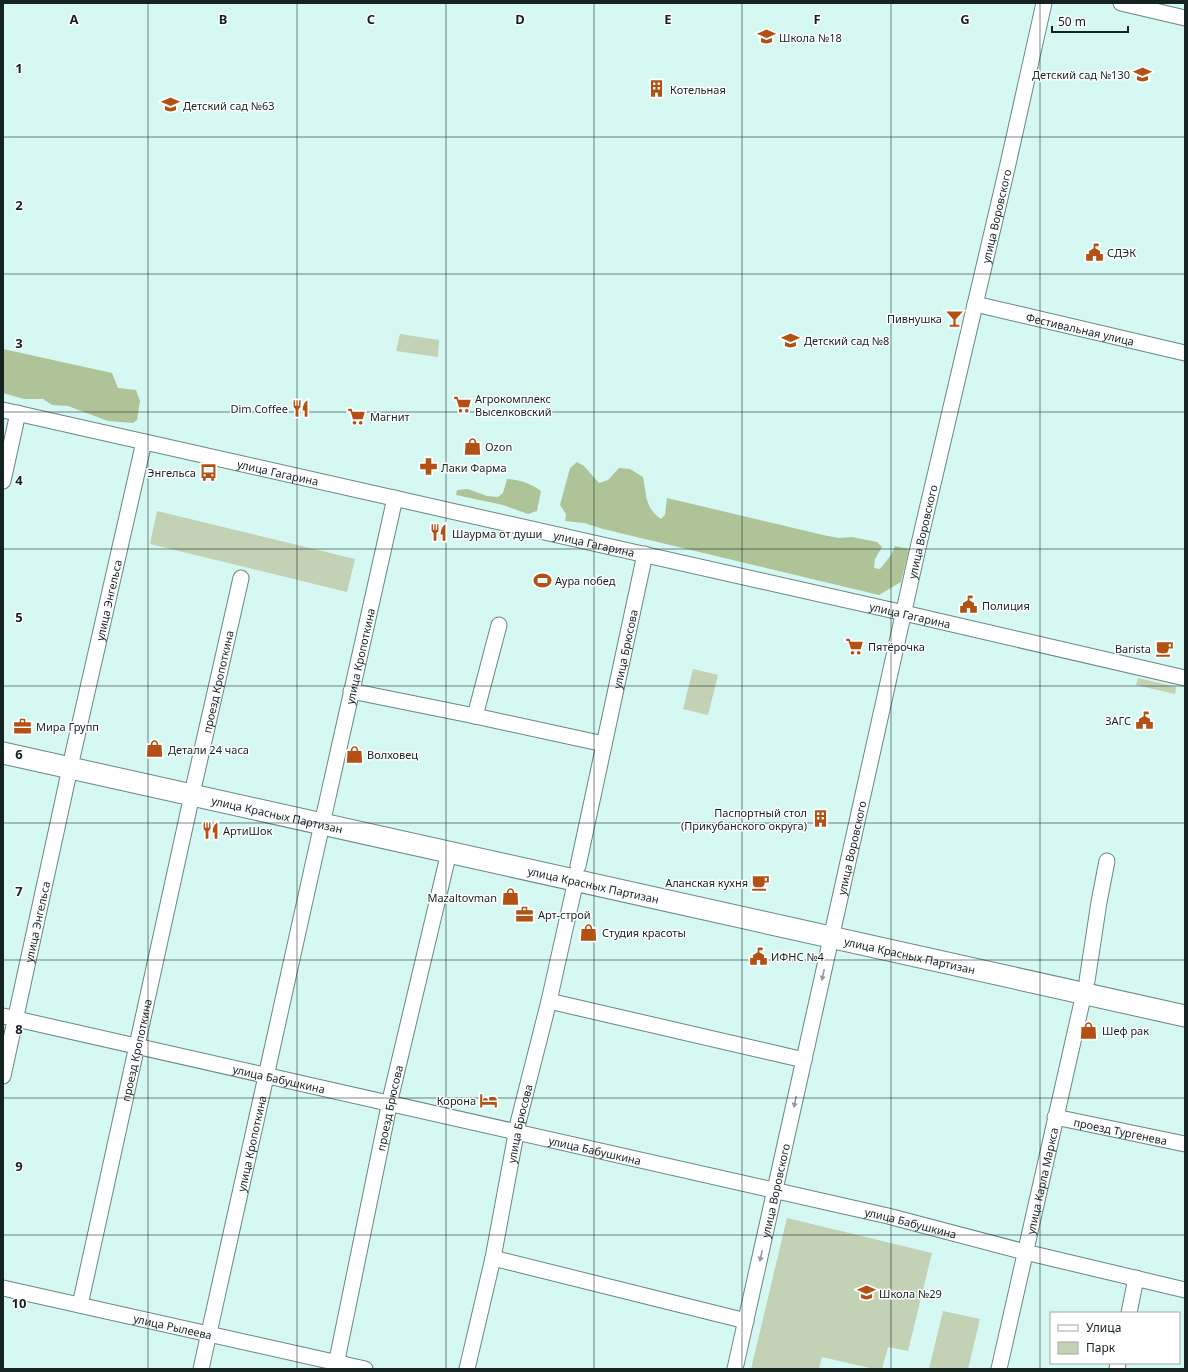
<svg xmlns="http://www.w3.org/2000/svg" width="1188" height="1372" font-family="'Noto Sans',sans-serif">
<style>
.green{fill:#c3d1b4}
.forest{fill:#aec498}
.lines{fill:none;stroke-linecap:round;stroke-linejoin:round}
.minor-casing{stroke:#688883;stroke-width:17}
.highway-casing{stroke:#688883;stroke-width:23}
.minor{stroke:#fff;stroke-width:15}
.highway{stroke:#fff;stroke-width:21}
.oneway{fill:#959c9b}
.grid{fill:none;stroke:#142220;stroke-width:1;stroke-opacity:0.55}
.labels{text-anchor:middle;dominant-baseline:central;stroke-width:3;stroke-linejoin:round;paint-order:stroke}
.poi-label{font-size:11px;fill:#142220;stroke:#fff;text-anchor:start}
.street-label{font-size:11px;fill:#142220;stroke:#fff}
.grid-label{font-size:13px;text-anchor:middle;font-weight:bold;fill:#142220;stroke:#fff;stroke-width:3;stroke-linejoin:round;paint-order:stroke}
</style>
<rect width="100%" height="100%" fill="#d5f8f2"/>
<path class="green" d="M400 334 439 340 438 357 396 351Z
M157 511 355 559 347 592 150 544Z
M693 669 718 675 708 715 683 709Z
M1138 678 1176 687 1175 694 1136 685Z
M787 1218 932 1253 908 1351 888 1347 882 1369H874L822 1357 819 1369H751Z
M943 1311 980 1319 968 1369H929Z"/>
<path class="forest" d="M3 349 112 373 118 388 136 390 140 401 137 420 133 423 108 421 68 406 52 405 43 399H24L3 393Z
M577 462 584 466 599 483 608 480 619 468 630 469 643 477C647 495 644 507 661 519L665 515 667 498 823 535 839 538 852 537 877 542 882 547 875 559 874 568 880 569 891 555 895 546 909 549 901 582 879 595 603 529 584 523 565 521 566 514 560 505 570 468Z
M507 479C520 480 530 483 541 491L537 511 528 514 503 505 456 495 457 490 468 489 487 496 498 497 503 493Z"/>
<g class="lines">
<defs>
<g id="minor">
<path d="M1121 3 1185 18"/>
<path id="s1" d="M975 304 1185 353"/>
<path id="s2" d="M3 410 904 613 1185 678"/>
<path d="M3 481 18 413"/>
<path d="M351 691 475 716 604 744"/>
<path d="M475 716 499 625"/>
<path id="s3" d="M72 758 144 442"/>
<path id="s4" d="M194 785 241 578"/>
<path id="s5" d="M324 815 395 498"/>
<path id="s6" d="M578 866 645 554"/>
<path d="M1087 981 1099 902 1107 861"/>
<path d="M549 1001 804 1060"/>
<path id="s7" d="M3 1016 888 1216 1025 1252 1185 1290"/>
<path id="s8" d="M3 1076 70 768"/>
<path id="s9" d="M1055 1117 1185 1144"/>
<path d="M493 1258 746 1321"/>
<path id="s10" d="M3 1288 365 1369"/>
<path id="s11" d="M80 1305 192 795"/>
<path d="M1129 1313 1136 1278"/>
<path id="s12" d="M201 1369 322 824"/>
<path id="s13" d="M341 1369 343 1364 337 1360 391 1096 449 852"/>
<path id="s14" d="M467 1369 493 1258 518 1123 549 1001 576 880"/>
<path id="s15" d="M735 1369 918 548 1008 164 1044 3"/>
<path id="s16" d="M999 1369 1084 993"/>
<path d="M1117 1369 1118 1363"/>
</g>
<g id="highway">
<path id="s17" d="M3 753 1185 1016"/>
</g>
</defs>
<use href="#minor" class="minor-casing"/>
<use href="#highway" class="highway-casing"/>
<use href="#minor" class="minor"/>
<use href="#highway" class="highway"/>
</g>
<defs><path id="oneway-solid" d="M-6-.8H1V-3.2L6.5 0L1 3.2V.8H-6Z"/></defs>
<g class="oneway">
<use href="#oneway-solid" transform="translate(823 975) rotate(102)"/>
<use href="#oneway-solid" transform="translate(795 1102) rotate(102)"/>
<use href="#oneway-solid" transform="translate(761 1256) rotate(102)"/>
</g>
<path class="grid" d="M148 3V1369M297 3V1369M446 3V1369M594 3V1369M742 3V1369M891 3V1369M1040 3V1369M3 137H1185M3 274H1185M3 412H1185M3 549H1185M3 686H1185M3 823H1185M3 960H1185M3 1098H1185M3 1235H1185"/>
<defs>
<symbol id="school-bare" viewBox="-9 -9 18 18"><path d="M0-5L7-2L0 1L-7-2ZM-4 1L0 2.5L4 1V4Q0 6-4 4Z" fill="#b35114" stroke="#fff" stroke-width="2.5" paint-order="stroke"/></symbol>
<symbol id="building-bare" viewBox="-9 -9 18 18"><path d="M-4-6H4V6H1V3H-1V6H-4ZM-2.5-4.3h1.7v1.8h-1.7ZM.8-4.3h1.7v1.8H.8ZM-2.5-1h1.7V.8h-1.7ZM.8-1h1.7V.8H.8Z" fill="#b35114" stroke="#fff" stroke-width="2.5" paint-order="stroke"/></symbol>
<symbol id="civic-bare" viewBox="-9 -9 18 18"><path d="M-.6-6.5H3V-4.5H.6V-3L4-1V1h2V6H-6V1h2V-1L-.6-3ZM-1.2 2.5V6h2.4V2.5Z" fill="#b35114" stroke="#fff" stroke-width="2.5" paint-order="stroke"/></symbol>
<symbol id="bar-bare" viewBox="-9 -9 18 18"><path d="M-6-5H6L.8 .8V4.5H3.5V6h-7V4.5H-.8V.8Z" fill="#b35114" stroke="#fff" stroke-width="2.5" paint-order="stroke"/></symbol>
<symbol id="supermarket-bare" viewBox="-9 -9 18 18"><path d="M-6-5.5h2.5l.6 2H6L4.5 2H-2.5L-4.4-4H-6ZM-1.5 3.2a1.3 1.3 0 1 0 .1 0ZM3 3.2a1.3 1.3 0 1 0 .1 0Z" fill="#b35114" stroke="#fff" stroke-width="2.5" paint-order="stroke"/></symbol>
<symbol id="restaurant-bare" viewBox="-9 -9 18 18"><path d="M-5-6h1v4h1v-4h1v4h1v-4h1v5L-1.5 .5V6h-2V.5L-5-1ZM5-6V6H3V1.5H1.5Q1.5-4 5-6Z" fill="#b35114" stroke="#fff" stroke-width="2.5" paint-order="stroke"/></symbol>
<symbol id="shop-bare" viewBox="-9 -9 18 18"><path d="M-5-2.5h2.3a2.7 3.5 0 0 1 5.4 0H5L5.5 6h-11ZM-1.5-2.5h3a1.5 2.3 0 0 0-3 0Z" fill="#b35114" stroke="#fff" stroke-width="2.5" paint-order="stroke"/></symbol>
<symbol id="pharmacy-bare" viewBox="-9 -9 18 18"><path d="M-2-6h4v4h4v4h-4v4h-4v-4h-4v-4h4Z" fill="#b35114" stroke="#fff" stroke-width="2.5" paint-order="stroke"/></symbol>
<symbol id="bus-bare" viewBox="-9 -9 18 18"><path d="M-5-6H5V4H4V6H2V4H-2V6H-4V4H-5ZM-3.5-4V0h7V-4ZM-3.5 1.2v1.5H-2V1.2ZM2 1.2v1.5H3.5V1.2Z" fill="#b35114" stroke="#fff" stroke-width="2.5" paint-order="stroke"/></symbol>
<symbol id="stadium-bare" viewBox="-9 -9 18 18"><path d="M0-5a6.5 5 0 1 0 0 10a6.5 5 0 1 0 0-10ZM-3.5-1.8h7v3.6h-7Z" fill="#b35114" stroke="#fff" stroke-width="2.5" paint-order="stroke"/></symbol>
<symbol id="cafe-bare" viewBox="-9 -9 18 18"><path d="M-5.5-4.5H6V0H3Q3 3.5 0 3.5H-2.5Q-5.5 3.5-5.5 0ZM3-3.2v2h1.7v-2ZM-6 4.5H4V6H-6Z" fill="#b35114" stroke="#fff" stroke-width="2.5" paint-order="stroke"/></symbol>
<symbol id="office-bare" viewBox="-9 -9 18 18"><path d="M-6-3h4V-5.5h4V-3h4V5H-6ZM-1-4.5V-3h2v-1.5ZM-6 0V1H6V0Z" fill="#b35114" stroke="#fff" stroke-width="2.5" paint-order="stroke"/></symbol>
<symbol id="hotel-bare" viewBox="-9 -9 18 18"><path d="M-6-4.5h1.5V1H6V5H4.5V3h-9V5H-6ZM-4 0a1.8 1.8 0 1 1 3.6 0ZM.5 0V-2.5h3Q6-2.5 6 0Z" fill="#b35114" stroke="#fff" stroke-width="2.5" paint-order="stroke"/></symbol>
</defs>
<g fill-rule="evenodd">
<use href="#school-bare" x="754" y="24" width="25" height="25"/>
<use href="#school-bare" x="1130" y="62" width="25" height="25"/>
<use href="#building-bare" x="644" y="76" width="25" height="25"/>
<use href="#school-bare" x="158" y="92" width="25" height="25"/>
<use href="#civic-bare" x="1082" y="240" width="25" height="25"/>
<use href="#bar-bare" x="942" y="306" width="25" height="25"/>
<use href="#school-bare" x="778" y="328" width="25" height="25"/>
<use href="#supermarket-bare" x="450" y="392" width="25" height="25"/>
<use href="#restaurant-bare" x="288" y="396" width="25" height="25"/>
<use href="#supermarket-bare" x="344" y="404" width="25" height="25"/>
<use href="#shop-bare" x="460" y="434" width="25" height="25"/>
<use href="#pharmacy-bare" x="416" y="454" width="25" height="25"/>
<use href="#bus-bare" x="196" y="460" width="25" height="25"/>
<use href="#restaurant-bare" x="426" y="520" width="25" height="25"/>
<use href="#stadium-bare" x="530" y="568" width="25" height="25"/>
<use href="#civic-bare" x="956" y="592" width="25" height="25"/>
<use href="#supermarket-bare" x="842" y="634" width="25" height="25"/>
<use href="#cafe-bare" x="1152" y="636" width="25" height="25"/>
<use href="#civic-bare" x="1132" y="708" width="25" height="25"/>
<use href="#office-bare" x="10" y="714" width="25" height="25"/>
<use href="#shop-bare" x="142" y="736" width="25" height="25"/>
<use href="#shop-bare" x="342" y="742" width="25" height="25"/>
<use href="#building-bare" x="808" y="806" width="25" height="25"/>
<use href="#restaurant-bare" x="198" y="818" width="25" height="25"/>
<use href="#cafe-bare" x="748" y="870" width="25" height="25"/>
<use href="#shop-bare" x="498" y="884" width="25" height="25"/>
<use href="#office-bare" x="512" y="902" width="25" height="25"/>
<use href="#shop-bare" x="576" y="920" width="25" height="25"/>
<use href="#civic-bare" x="746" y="944" width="25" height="25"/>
<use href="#shop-bare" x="1076" y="1018" width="25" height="25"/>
<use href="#hotel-bare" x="476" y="1088" width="25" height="25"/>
<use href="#school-bare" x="854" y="1280" width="25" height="25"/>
</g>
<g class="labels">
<g class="poi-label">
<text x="779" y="37">Школа №18</text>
<text x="1130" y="74" text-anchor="end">Детский сад №130</text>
<text x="670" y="89">Котельная</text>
<text x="183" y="105">Детский сад №63</text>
<text x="1107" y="252">СДЭК</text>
<text x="942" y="318" text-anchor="end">Пивнушка</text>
<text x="804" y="340">Детский сад №8</text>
<text x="475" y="398">Агрокомплекс<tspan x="475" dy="13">Выселковский</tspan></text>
<text x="288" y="408" text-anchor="end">Dim Coffee</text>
<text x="370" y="416">Магнит</text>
<text x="485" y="446">Ozon</text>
<text x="441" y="467">Лаки Фарма</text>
<text x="196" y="472" text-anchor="end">Энгельса</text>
<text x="452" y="533">Шаурма от души</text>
<text x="555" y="580">Аура побед</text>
<text x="982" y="605">Полиция</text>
<text x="868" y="646">Пятёрочка</text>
<text x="1151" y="648" text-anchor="end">Barista</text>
<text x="1131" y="720" text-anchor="end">ЗАГС</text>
<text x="36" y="726">Мира Групп</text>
<text x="168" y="749">Детали 24 часа</text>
<text x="367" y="754">Волховец</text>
<text x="807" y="812" text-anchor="end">Паспортный стол<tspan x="807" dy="13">(Прикубанского округа)</tspan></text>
<text x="223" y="830">АртиШок</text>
<text x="748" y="882" text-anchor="end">Аланская кухня</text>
<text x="497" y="897" text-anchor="end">Mazaltovman</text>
<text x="538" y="914">Арт-строй</text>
<text x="602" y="932">Студия красоты</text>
<text x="771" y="956">ИФНС №4</text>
<text x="1102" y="1030">Шеф рак</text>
<text x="476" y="1100" text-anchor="end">Корона</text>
<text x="879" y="1293">Школа №29</text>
</g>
<g class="street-label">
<text stroke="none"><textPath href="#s15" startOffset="1182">улица Воровского</textPath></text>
<text stroke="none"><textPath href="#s1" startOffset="108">Фестивальная улица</textPath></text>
<text stroke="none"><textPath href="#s2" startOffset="282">улица Гагарина</textPath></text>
<text stroke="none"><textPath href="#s15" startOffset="858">улица Воровского</textPath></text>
<text stroke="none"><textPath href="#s2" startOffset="606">улица Гагарина</textPath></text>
<text stroke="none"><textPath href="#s3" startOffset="162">улица Энгельса</textPath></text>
<text stroke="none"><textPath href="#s2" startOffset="930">улица Гагарина</textPath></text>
<text stroke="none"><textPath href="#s6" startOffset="222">улица Брюсова</textPath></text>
<text stroke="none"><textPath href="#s5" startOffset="163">улица Кропоткина</textPath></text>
<text stroke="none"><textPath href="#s4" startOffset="106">проезд Кропоткина</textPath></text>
<text stroke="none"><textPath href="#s17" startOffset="281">улица Красных Партизан</textPath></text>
<text stroke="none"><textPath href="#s15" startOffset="534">улица Воровского</textPath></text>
<text stroke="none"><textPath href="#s17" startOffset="605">улица Красных Партизан</textPath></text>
<text stroke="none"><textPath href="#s8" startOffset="158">улица Энгельса</textPath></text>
<text stroke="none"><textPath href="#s17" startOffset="929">улица Красных Партизан</textPath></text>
<text stroke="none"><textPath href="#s11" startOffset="261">проезд Кропоткина</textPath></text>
<text stroke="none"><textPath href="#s7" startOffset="283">улица Бабушкина</textPath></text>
<text stroke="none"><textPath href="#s13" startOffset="270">проезд Брюсова</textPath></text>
<text stroke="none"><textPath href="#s14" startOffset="251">улица Брюсова</textPath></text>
<text stroke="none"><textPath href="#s9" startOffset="67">проезд Тургенева</textPath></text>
<text stroke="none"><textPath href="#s12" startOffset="231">улица Кропоткина</textPath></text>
<text stroke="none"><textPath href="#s7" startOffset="607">улица Бабушкина</textPath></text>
<text stroke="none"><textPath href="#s16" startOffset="193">улица Карла Маркса</textPath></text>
<text stroke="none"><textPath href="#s15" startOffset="183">улица Воровского</textPath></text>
<text stroke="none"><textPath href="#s7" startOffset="931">улица Бабушкина</textPath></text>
<text stroke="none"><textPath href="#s10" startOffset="174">улица Рылеева</textPath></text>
</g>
</g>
<g class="grid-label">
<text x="74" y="24">A</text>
<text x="223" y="24">B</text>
<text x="371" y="24">C</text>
<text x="520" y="24">D</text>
<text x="668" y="24">E</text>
<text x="817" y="24">F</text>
<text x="965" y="24">G</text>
<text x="19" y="73">1</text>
<text x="19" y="210">2</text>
<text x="19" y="348">3</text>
<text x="19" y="485">4</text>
<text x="19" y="622">5</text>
<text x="19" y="759">6</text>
<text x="19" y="896">7</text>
<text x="19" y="1034">8</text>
<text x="19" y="1171">9</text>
<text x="19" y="1308">10</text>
</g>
<rect width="1188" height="1372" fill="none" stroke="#142220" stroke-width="8"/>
<rect x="1050" y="1312" width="130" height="52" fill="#ffffff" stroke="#a1a7a6"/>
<rect x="1058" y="1325" width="20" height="6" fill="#ffffff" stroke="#a1a7a6"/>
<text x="1086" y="1332" font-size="12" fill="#142220">Улица</text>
<rect x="1058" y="1342" width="20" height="12" fill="#c3d1b4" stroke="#a1a7a6"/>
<text x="1086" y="1352" font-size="12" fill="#142220">Парк</text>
<path d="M1052 26v6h76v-6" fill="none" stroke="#142220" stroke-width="2"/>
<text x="1058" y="26" font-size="12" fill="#142220" stroke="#ffffff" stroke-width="3" paint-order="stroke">50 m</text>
</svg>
